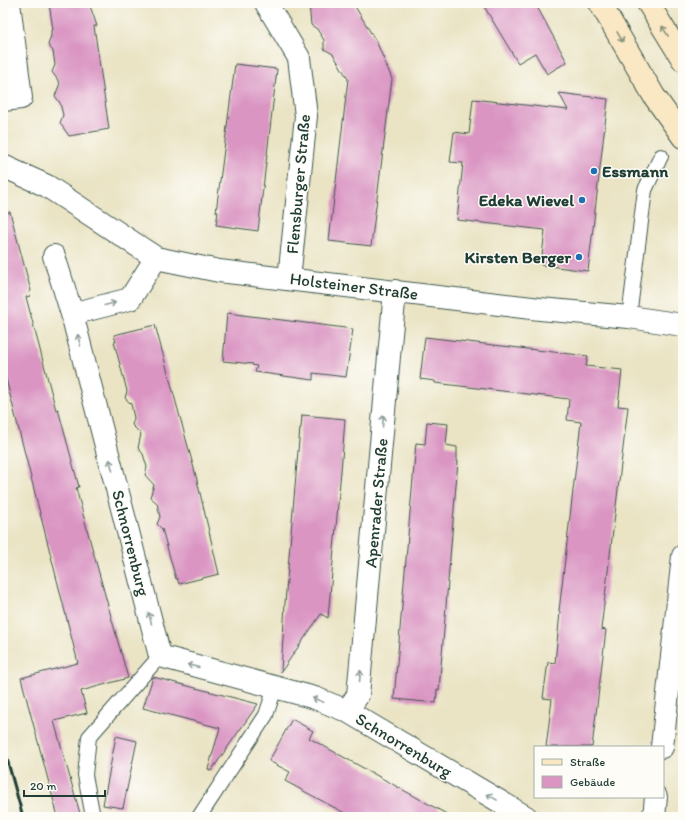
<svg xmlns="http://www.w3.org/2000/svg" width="686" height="820" font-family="Itim,sans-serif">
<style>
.building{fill:#da95c3}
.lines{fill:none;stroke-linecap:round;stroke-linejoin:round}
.lane-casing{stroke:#3d564a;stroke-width:16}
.street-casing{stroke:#3d564a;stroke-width:24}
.secondary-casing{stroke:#3d564a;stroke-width:24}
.lane{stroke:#fff;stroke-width:14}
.street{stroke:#fff;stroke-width:22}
.secondary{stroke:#fae7c3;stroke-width:22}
.rail{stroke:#1f3d34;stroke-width:3}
.oneway{stroke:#8c927c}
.oneway2{stroke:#8f9e9a}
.poi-dot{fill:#1f6fb2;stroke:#fdfcf7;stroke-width:1.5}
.labels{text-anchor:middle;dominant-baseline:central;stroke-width:3;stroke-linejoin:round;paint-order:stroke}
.poi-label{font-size:17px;font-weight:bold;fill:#1f3d34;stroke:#fdfcf7;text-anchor:end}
.street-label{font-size:17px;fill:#1f3d34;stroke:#fdfcf7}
</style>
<rect width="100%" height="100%" fill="#fdfcf7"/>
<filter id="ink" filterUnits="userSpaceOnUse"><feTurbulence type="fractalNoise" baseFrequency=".025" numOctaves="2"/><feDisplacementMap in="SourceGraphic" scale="8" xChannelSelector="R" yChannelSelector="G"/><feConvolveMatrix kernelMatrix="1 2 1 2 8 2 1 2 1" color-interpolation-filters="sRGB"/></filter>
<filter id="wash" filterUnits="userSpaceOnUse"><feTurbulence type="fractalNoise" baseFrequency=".012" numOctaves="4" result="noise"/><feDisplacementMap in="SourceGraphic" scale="16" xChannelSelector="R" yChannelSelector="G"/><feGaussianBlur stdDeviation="0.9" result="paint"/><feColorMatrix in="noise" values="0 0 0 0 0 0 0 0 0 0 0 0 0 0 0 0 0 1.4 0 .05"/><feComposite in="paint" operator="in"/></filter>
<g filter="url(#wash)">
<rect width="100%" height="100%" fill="#eae4c5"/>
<g id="blocks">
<path class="building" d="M49 3H89L97 26H94L109 129 69 136 60 123 63 115 60 103 55 96 60 83 52 72 55 65 53 51 48 45 51 36V30H53Z
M309 3H353L377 43 392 79 371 246 329 241 348 79 333 54 324 49V40L317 29 311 25Z
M482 3H535L567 62 547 74 535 53 518 63Z
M235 64 277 69 258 231 216 225 218 212H216Z
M559 93 608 99 588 271 541 265 545 230 457 220 463 163 450 162 454 132 469 134 473 99 568 110Z
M10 212 31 291 29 292 30 296 26 297 56 410 58 409 79 487 76 488 91 544 128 678 81 691 87 713 54 721 81 817H58L21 678 78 663 3 367V213Z
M227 313 353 329 346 377 313 373V380L255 372 257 366 252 365 253 364 223 361Z
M155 325 196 476 219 574 179 584 177 578 176 579 162 529 157 524 160 517 157 503 150 497 154 485 145 475 147 467 143 454 138 448 141 434 132 425 134 418 131 404 125 398 127 391 114 342H116L114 335Z
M425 337 588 356 586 366 622 370 618 406 628 407 601 629 606 630 592 747H546L552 699 543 698 548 662 555 663 560 612 559 611 581 422 567 420 569 399 435 383V381L420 379Z
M302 415 345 419 342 459 328 618 321 614 281 672 285 603 300 428H301Z
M427 422 448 424 446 445 457 447V461H458L439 690 437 689 436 703 394 699 416 443 425 444Z
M153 677 258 704 211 771 208 769 220 728 143 708Z
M292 719 313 731 309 738 452 817H352L285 781 290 772 269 761Z
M116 736 137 741 123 808 103 805Z"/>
</g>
</g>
<g filter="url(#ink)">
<use href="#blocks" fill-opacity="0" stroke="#3d564a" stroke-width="1"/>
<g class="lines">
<defs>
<path id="lane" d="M629 317 645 190 661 156
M93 817 85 775 89 737 160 656
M199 817 266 715 275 688"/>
<path id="street" d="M266 3 299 58 306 116 289 279
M3 100 21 98 9 3
M3 166 47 186 156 258 219 271 540 309 629 317 683 325
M54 256 72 314 160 656 315 698 347 711 526 817
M72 314 130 299 156 258
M347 711 358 695 395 291
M662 747 683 556
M654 817 656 797"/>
<path id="secondary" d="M600 3 654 96 683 137
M648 3 683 60"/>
</defs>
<use href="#lane" class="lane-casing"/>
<use href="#street" class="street-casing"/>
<use href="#secondary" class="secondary-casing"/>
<use href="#lane" class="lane"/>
<use href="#street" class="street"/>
<use href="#secondary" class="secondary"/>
<path class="rail" d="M3 744 23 817
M3 815 4 817"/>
</g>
<defs><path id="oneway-shaft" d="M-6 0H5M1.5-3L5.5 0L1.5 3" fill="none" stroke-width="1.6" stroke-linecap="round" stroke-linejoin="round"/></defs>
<g class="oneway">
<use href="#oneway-shaft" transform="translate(665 31) rotate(-122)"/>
<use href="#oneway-shaft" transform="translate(620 37) rotate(60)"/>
</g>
<g class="oneway2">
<use href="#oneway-shaft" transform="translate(110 304) rotate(-15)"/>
<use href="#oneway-shaft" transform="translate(79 340) rotate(-104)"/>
<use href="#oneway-shaft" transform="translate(383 421) rotate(-85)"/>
<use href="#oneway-shaft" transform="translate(111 465) rotate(-104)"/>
<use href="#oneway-shaft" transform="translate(150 618) rotate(-104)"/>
<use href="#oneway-shaft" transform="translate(193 666) rotate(-165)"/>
<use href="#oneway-shaft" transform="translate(360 676) rotate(-85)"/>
<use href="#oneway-shaft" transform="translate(318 700) rotate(-159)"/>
<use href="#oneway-shaft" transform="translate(492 797) rotate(-149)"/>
</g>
</g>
<g class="poi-dot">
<circle cx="594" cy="171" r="4"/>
<circle cx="582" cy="200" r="4"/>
<circle cx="579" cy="257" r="4"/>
</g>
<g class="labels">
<g class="poi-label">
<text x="602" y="171" text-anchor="start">Essmann</text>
<text x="574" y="200">Edeka Wievel</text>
<text x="571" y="257">Kirsten Berger</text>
</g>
<g class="street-label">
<text transform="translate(298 184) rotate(-85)">Flensburger Straße</text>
<text transform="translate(354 286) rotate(7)">Holsteiner Straße</text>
<text transform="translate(376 503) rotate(-85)">Apenrader Straße</text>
<text transform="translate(131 543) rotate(76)">Schnorrenburg</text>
<text transform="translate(404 745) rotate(31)">Schnorrenburg</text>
</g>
</g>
<rect width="686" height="820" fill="none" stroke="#fdfcf7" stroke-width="16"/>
<rect x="534" y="746" width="130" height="52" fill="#fdfcf7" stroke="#a4b0a9"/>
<rect x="542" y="759" width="20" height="6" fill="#fae7c3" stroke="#a4b0a9"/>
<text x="570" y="766" font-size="12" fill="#1f3d34">Straße</text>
<rect x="542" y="776" width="20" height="12" fill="#da95c3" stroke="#a4b0a9"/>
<text x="570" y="786" font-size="12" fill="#1f3d34">Gebäude</text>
<path d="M24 790v6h81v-6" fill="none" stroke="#1f3d34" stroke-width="2"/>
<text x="30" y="790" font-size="12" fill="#1f3d34" stroke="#fdfcf7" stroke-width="3" paint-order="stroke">20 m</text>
</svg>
